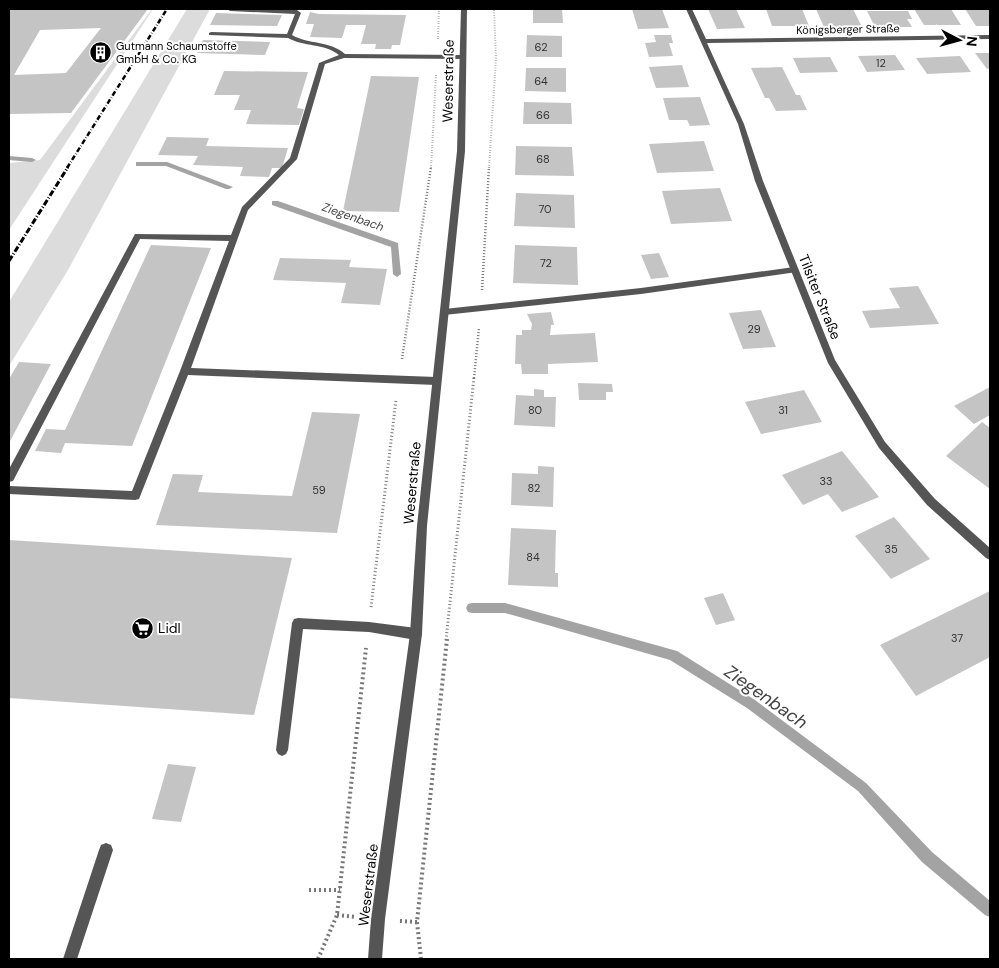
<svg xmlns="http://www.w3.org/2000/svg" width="999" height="968" font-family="'DM Sans',sans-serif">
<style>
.green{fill:#dcdcdc}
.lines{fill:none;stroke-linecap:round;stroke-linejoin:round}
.stream{fill:#a3a3a3;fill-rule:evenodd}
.building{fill:#c4c4c4;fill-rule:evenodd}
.path-far3{stroke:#777;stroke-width:2;stroke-dasharray:0.5 2;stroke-linecap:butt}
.path-far2{stroke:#777;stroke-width:2.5;stroke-dasharray:1 2;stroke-linecap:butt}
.path-far1{stroke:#777;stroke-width:3;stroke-dasharray:1 2.5;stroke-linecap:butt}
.path{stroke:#777;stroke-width:4;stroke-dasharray:2 3;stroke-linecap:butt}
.service{fill:#555;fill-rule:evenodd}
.minor{fill:#555;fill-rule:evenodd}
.tertiary{fill:#555;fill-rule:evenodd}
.rail-far1{stroke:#000;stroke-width:2.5;stroke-dasharray:5 2 0.5 2;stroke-linecap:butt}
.rail{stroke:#000;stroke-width:3;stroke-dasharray:6 2 1 2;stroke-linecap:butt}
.labels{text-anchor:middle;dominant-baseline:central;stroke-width:4;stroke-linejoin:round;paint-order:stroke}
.far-street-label{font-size:11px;fill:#000;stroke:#fff}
.far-poi-label{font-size:11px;fill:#000;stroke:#fff;text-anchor:start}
.number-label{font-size:11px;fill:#313131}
.far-water-label{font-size:12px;font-style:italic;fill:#444;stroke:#fff}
.street-label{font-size:14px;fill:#000;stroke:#fff}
.poi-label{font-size:14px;fill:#000;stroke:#fff;text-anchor:start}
.near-water-label{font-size:18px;font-style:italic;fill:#444;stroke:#fff}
</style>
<rect width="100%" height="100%" fill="#fff"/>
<path class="green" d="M152 9H153L9 230V163L40 160Z
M187 9H210L68 270 9 366V302Z"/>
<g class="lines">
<path class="stream" d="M9 156 32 158 36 160 32 162 9 160Z
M136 162H167L233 187 229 189H226L166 166H136Z
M272 201H278L398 243 401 274 397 277 393 274 391 247 272 205Z
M472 603H505L677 651 755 700 866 783 932 852 990 901V917L985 915 922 862 858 791 747 708 670 660 505 613H472L468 612 466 608 468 604Z"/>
</g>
<path class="building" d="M9 9H148L71 113 9 114ZM101 28 66 73 14 75 40 30Z
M533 9H562L563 23H533Z
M632 9H662L669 28 638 29Z
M708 9H736L745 28 717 29Z
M766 9H802L809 26H772Z
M816 9H853L862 27H824Z
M914 9H951L961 25H924Z
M965 9H990V26H976Z
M867 11H908L912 19H907L912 27H875Z
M310 12 319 14 406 15 400 45H392L391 49H375L376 44H361L366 25H346L342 38 310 37 314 24H306Z
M216 13 282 15 277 26 210 25Z
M527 35 562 36V57H526Z
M654 35H671L673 43H669L673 56 649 57 645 43 656 42Z
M203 40 270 42 265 55 197 53Z
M975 53H990V68L987 69Z
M895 55 905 70 867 72 858 56Z
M960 56 971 72 927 74 916 58Z
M830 57 838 72 800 73 793 58Z
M682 65 689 87 656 88 649 67Z
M782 67 796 95H800L807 110 776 111 769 98H765L751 68Z
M526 68H566V92L525 91Z
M224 71 308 72 297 108 304 109 299 125 246 124 251 110H234L240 95H214Z
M371 76 419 77 399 212 343 211Z
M700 97 710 125 690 126 687 120H669L663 98Z
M524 102 571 103 572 124H523Z
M167 137 209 138 206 146 288 148 282 168H272L269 177 240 176 243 167 193 165 198 156 158 155Z
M704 141 714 171 657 173 649 144Z
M516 146 572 147 574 176 515 175Z
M720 188 732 221 671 224 662 191Z
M516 193 574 195 575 228 514 226Z
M151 245 211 248 132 446 65 443 61 453 35 451 46 429 65 430Z
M515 245 577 247 578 285 513 283Z
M659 253 669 277 651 279 641 255Z
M280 258 351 260 349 267 387 269 380 305 341 303 346 283 273 280Z
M918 286 939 324 870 328 862 311 900 308 889 288Z
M761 310 776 347 743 349 729 313Z
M551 312 554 325H551L550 335 595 333 598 362 548 364V374H522L521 364H515L516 335H522V330H531L532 324 527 314Z
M19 362 51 364 9 443V379Z
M578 383 612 384 613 392H606V400H579Z
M990 387V415L974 424 954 406Z
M534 389 544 390V397H556L555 427 514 425 516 395 534 396Z
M804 390 822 422 761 434 745 402Z
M312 412 360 414 337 533 156 525 173 474 203 475 198 492 292 496Z
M982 422 990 428V489L946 456Z
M842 451 879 497 842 512 828 494 803 505 782 475Z
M538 466 554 467 553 507 511 505 512 473 538 474Z
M894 517 930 559 891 579 855 536Z
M511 528 556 530 555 573H558V587L508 585Z
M9 540 292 558 254 715 9 698Z
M990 591V657L916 696 880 645Z
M723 593 735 620 716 625 704 598Z
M168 764 196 767 181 822 152 819Z"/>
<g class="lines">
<path class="path-far3" d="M438 39 439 9
M431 168 436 75
M489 168 496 58 494 9"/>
<path class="path-far2" d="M482 290 489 167
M402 359 431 167
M474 378 479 328"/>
<path class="path-far1" d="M371 607 396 400
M446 640 474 377"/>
<path class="path" d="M309 890H340
M337 915 356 917
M400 921 417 922
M318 959 337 915 366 648
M421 959 417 922 447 639"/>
<path class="service" d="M227 9 297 10 301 13 292 35C309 45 329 40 345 54L463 55 466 57 463 59 344 58 325 64 297 159 248 210 191 368 436 377 441 381 436 385 188 375 139 499 135 500 9 494V486L132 491 180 371 229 241 140 239 13 481 9 482V469L135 234 231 235 242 207 290 158 319 63 339 55C324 43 304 47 288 38L209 35V33L211 32 287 34 295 14 230 11Z
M794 267 798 270 797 272 641 294 444 315 440 312 444 309 641 288Z
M298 618 369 622 416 628 420 630 422 634 420 638 416 640 369 632 303 629 288 750 286 754 282 756 278 754 276 750 292 623 294 619Z
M106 843 111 845 113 850 77 959H63L99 850 101 845Z"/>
<path class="minor" d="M686 9H692L706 39 990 35V39L707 43 744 124 763 181 835 360 885 442 935 499 990 548V560L986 558 927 505 879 448 828 363 755 181 738 124Z"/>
<path class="tertiary" d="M461 9H467L465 151 427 526 422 634 385 919 382 959H368L371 919 410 634 417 526 457 151Z"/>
<path class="rail-far1" d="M67 168 167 9"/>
<path class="rail" d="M9 261 68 167"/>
</g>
<defs>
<symbol id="building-disc" viewBox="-11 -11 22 22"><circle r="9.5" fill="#000" stroke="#fff"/><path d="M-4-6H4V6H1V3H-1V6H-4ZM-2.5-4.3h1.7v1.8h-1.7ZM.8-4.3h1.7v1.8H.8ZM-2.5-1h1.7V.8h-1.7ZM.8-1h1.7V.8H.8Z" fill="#fff"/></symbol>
<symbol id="supermarket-disc" viewBox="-11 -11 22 22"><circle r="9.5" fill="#000" stroke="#fff"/><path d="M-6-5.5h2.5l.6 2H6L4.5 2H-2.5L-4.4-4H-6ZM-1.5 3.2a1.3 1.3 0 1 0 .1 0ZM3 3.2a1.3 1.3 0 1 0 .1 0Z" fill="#fff"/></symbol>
</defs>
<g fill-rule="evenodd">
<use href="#building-disc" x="88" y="40" width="25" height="25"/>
<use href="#supermarket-disc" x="130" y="616" width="25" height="25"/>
</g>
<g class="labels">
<g class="far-street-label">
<text transform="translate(848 29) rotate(-1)">Königsberger Straße</text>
</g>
<g class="far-poi-label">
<text x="116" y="46">Gutmann Schaumstoffe<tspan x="116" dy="13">GmbH &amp; Co. KG</tspan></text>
</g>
<g class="number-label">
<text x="541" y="47">62</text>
<text x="881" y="63">12</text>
<text x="541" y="81">64</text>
<text x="543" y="115">66</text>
<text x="543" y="159">68</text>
<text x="545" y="209">70</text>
<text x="546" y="263">72</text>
<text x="754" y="329">29</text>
<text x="535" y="410">80</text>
<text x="783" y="410">31</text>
<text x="826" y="481">33</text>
<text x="534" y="488">82</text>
<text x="319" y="490">59</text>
<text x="891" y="549">35</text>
<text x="533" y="557">84</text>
<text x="957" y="638">37</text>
</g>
<g class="far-water-label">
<text transform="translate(353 217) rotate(19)">Ziegenbach</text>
</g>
<g class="street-label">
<text transform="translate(448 81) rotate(-89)">Weserstraße</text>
<text transform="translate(820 297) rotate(68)">Tilsiter Straße</text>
<text transform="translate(412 483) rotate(-85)">Weserstraße</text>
<text transform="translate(368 885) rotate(-83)">Weserstraße</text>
</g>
<g class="poi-label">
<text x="158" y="628">Lidl</text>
</g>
<g class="near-water-label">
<text transform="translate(766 697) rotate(35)">Ziegenbach</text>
</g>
</g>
<rect width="999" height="968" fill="none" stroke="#000000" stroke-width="20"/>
<g transform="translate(959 40) rotate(96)" stroke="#ffffff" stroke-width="4" paint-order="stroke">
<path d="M0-4L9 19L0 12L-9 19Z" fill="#000000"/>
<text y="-8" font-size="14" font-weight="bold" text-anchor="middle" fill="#000000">N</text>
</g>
</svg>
